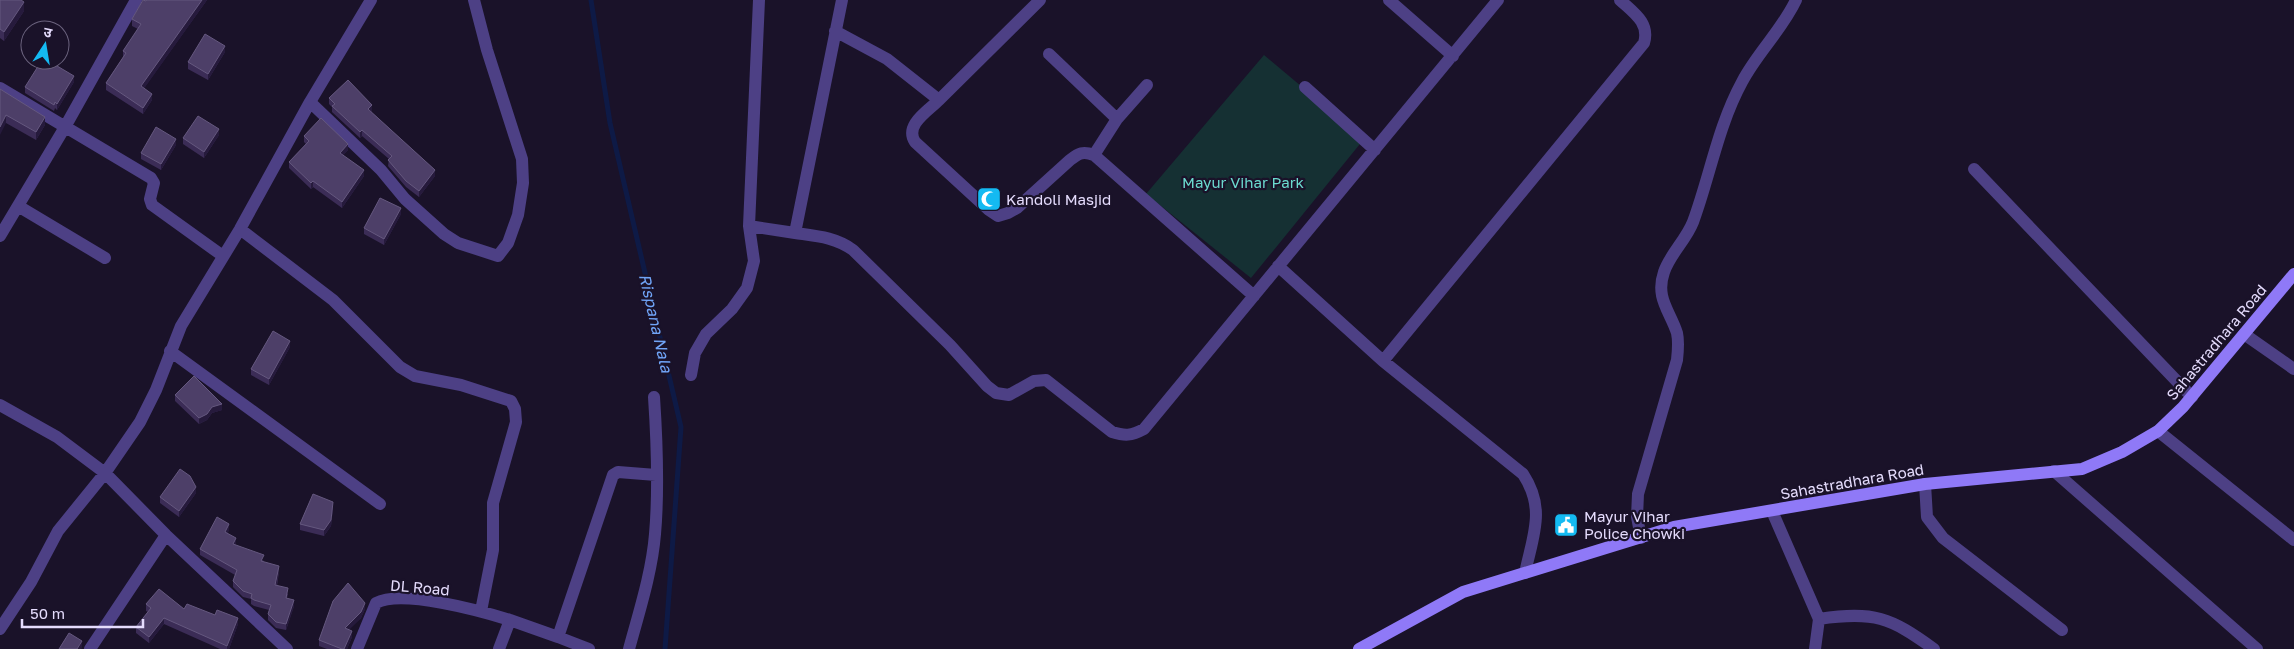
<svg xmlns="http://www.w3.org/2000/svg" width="2294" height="649" font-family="'Golos Text','Noto Sans Devanagari',sans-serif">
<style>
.green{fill:#153033}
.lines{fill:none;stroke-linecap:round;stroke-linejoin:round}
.stream{stroke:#0e1a46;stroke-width:5}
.minor{stroke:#4d4085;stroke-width:12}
.secondary{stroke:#8f79f7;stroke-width:12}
.wall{fill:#3b2c56}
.shaded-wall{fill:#261a3c}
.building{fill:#4d3f68;stroke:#65587f}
.labels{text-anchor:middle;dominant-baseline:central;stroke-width:4.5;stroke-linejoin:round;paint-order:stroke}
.park-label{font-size:15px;fill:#6bdacf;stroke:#1a1229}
.poi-label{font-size:15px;fill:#e5dcfd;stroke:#1a1229;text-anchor:start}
.street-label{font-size:15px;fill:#e5dcfd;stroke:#1a1229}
.water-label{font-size:16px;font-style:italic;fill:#70a4f7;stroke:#1a1229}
</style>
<rect width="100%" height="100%" fill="#1a1229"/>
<path class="green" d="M1264 55 1364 139 1251 278 1146 194Z"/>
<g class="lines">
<path class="stream" d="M591 0 610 123 681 427 665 649"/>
<path class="minor" d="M759 0 749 226 795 233 842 0
M1389 0 1453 56
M835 31 887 59 939 100 1040 0
M1049 54 1117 119
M1305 87 1375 150
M0 88 151 178 154 183 150 199 152 205 223 256
M939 100C928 111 904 125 915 142L989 210 998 216 1008 213 1017 208 1070 160C1079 153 1083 151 1094 155L1254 296
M310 102 381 170 405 199 444 234 458 243 498 256 508 243 518 215 523 183 522 159 487 50 474 0
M1094 155 1117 119 1147 85
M1974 169 2192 397
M18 206 105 258
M240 229 333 300 400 367 415 376 461 385 511 401 515 409 516 422 493 503V550L481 611
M795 233C816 236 835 237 853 250L950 345 987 386 996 393 1009 395 1034 381 1046 380 1112 432C1125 436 1131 436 1144 429L1498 0
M0 236 65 127 136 0
M1278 266 1383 361 1523 474C1546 509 1533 535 1525 573
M2244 334 2294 369
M170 351 380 504
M1383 361 1644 43C1650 23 1634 13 1620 0
M691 375 695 353 706 334 732 309 747 288 754 261 749 226
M0 405 57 437 105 473 166 535 287 649
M2158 431 2294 540
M2054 471 2257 649
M1925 484 1927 517 1943 538 2062 630
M1772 511 1819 619
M1641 538 1637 517 1638 494 1677 360C1678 351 1679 342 1677 333 1670 311 1655 298 1664 272 1670 254 1686 240 1693 222 1710 176 1718 126 1742 82 1757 53 1782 30 1796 0
M0 629 31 582 58 531 105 473 140 422 156 390 181 326 240 229 310 102 371 0
M558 637 589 649
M90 649 166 535
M357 649 376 603C402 589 481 611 510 620
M499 649 510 620 558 637 613 475 618 472 656 475
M629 649C639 612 652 572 655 534 659 489 657 442 654 397
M1815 649 1819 619C1874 611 1890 617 1934 649"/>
<path class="secondary" d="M1359 649 1463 592 1674 527 1925 484 2082 469 2122 452 2158 431 2183 407 2294 274"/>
</g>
<path class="wall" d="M0 0 24 11 4 41 0 38Z
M207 0 144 88 152 100 143 114 106 90V83L123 57V51L138 29 132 26V19L146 1Z
M225 52 208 80 188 69V62Z
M74 82 57 110 55 108 54 111 25 93V87Z
M0 89 45 125 36 140 6 123Z
M329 98 372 111 371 112 435 176 419 197 406 187 388 166 389 159 362 136 360 138 332 112V107L329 104Z
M219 135 204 158 183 144V138Z
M304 136 348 150 343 155 364 176 342 208 313 187 311 189 289 168V162L306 144 304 142Z
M176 145 161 170 141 159V153Z
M401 214 384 245 364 234V228Z
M290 347 269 385 251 375V369Z
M175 395 222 410 212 413 207 420 199 424 175 401Z
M196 493 179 517 160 503V497Z
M333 508 331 526 324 536 300 530V524Z
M229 530 227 534 236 544 235 545 264 561 263 562 279 572 277 586 288 594 287 598 294 606 286 630 276 628 268 620V614L269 610 254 606 251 604V599L243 597 233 587V581L235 575 200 555V549Z
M146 604 184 609 238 624 229 649H220L164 624 149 643 136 633V627L148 612 146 611Z
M365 609 361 618 349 629 352 637 347 649H327L319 646V640Z"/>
<path class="shaded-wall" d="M202 0H207L141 93V86Z
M24 2V11L4 41V32Z
M225 46V52L208 80V74Z
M74 76V82L57 110V104Z
M152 94V100L143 114V108Z
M372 105V111L368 115V109Z
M6 115V123L0 135V127Z
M45 117V125L36 140V132Z
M219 129V135L204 158V152Z
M362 130V136L360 138V132Z
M176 139V145L161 170V164Z
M348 144V150L340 159V153Z
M364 170V176L342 208V202Z
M435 170V176L419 197V191Z
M313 181V187L311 189V183Z
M401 208V214L384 245V239Z
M290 341V347L269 385V379Z
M222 404V410L212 413 207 420 199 424V418L212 407Z
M196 487V493L179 517V511Z
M333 502V508L331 526 324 536V530Z
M229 524V530L225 538V532Z
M236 538V544L233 550V544Z
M279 566V572L275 591V585Z
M294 600V606L286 630V624Z
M365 603V609L361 618 345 634V628Z
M164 618V624L149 643V637Z
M238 618V624L229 649H227V646Z
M352 631V637L347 649H344Z
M82 641V648L81 649H77Z"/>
<path class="building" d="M0 0H21L24 2 4 32 0 29Z
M143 0 146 1V0H202L141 86 152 94 143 108 106 83 126 53 123 51 141 24 132 19Z
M205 34 225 46 208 74 188 62Z
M42 60H47L74 76 57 104 55 102 54 105 25 87Z
M348 80 372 105 368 109 435 170 419 191 406 181 388 160 392 156 362 130 360 132 332 106 335 104 329 98Z
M0 89 45 117 36 132 6 115 0 127Z
M198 116 219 129 204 152 183 138Z
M321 118 348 144 340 153 364 170 342 202 313 181 311 183 289 162 309 141 304 136Z
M156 127 176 139 161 164 141 153Z
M380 198 401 208 384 239 364 228Z
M273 331 290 341 269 379 251 369Z
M194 376 222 404 212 407 207 414 199 418 175 395Z
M180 469 190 476 196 487 179 511 160 497Z
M313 494 333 502 331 520 324 530 300 524Z
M217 517 229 524 225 532 236 538 233 544 264 555 261 561 279 566 275 585 288 588 286 598 294 600 286 624 276 622 268 614 271 605 254 600 251 598 252 594 243 591 233 581 237 570 200 549Z
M348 583 365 603 361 612 345 628 352 631 344 649H342L319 640 333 601Z
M159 589 184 609 187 604 215 615 217 610 238 618 227 646 164 618 149 637 136 627 151 608 146 604Z
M69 633 82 641 77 649H59Z"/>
<defs>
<symbol id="mosque-square" viewBox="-11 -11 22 22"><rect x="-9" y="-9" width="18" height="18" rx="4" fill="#14baf2" stroke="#1a1229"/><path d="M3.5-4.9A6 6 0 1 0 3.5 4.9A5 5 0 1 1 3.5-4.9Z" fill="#fff"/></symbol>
<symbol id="civic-square" viewBox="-11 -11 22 22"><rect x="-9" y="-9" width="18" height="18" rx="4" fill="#14baf2" stroke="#1a1229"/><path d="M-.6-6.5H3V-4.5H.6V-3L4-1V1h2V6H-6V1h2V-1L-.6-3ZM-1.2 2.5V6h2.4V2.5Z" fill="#fff"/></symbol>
</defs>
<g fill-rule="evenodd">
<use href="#mosque-square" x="975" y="185" width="28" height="28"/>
<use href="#civic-square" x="1552" y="511" width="28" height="28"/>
</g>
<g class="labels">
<g class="park-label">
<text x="1243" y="182">Mayur Vihar Park</text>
</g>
<g class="poi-label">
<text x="1006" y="199">Kandoli Masjid</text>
<text x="1584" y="516">Mayur Vihar<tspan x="1584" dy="17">Police Chowki</tspan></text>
</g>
<g class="street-label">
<text transform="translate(2216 342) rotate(-50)">Sahastradhara Road</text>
<text transform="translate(1852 481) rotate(-10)">Sahastradhara Road</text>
<text transform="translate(420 587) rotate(5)">DL Road</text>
</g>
<g class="water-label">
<text transform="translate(656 323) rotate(77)">Rispana Nala</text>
</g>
</g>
<g transform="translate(45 45) rotate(12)"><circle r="24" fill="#1a1229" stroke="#6b637e"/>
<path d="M0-4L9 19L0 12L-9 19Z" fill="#14baf2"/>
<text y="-8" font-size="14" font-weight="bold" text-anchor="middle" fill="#e5dcfd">उ</text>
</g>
<path d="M22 619v8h121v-8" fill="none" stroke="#e5dcfd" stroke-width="2.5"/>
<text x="30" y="619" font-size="15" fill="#e5dcfd" stroke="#1a1229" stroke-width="4" paint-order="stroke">50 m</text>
</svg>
